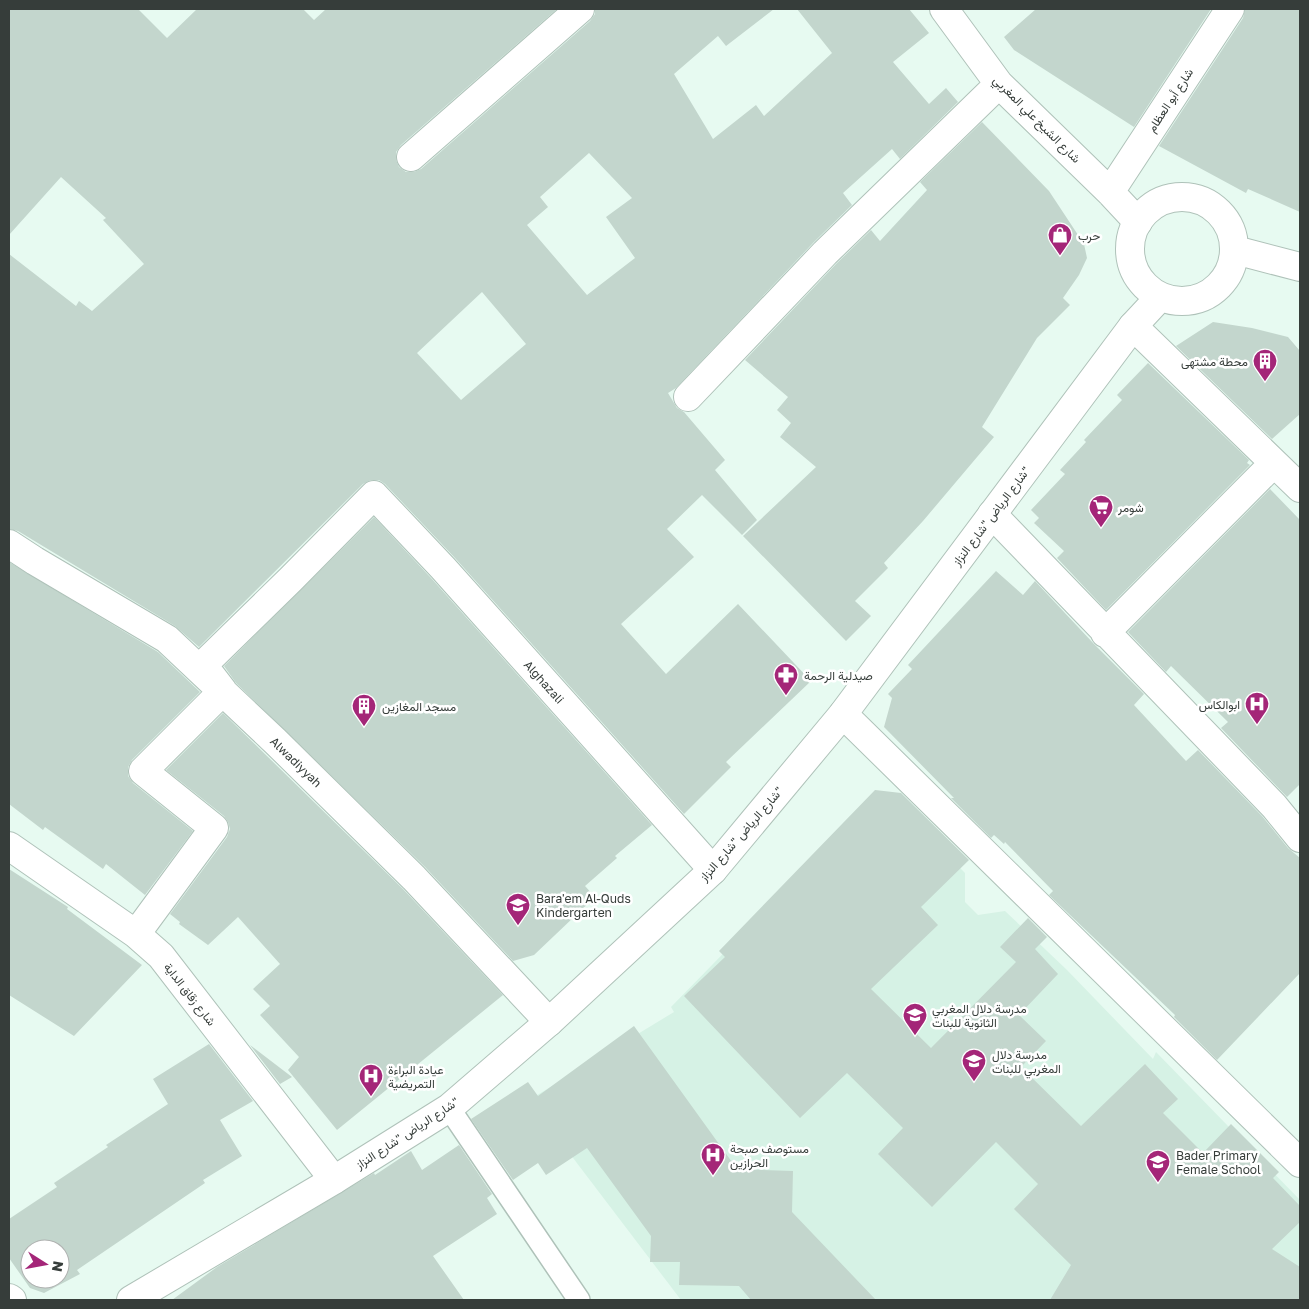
<svg xmlns="http://www.w3.org/2000/svg" width="1309" height="1309" font-family="'Golos Text',Vazirmatn,sans-serif">
<style>
.built{fill:#d6f2e5}
.building{fill:#c3d6cd;fill-rule:evenodd}
.lines{fill:none;stroke-linecap:round;stroke-linejoin:round}
.service-casing{stroke:#afc2b9;stroke-width:24}
.minor-casing{stroke:#afc2b9;stroke-width:30}
.tertiary-casing{stroke:#afc2b9;stroke-width:30}
.service{stroke:#fff;stroke-width:21}
.minor{stroke:#fff;stroke-width:28}
.tertiary{stroke:#fff;stroke-width:28}
.labels{text-anchor:middle;dominant-baseline:central;stroke-width:5;stroke-linejoin:round;paint-order:stroke}
.street-label{font-size:12px;fill:#363d3a;stroke:#fff}
.poi-label{font-size:12px;fill:#363d3a;stroke:#fff;text-anchor:start}
</style>
<rect width="100%" height="100%" fill="#e7faf1"/>
<path class="built" d="M872 801 897 804 965 873V902L978 915 1005 911 1067 970 1153 1059 1156 1052 1300 1200V1300H681L529 1100 674 1012 671 1007Z"/>
<path class="building" d="M9 9H138L167 38 197 9H303L314 20 326 9H557L401 145 396 152V160L399 167 406 172H414L421 169 590 21 595 14V9H774L726 46 718 36 674 74 713 139 756 105 764 116 832 53 797 9H909L929 33 893 62 929 104 946 88 958 102 900 159 892 149 843 193 852 205 814 242 676 388 668 393 677 408 684 412 725 460 715 470 757 520 742 535 702 495 667 529 694 557 621 624 666 674 738 604 811 681 726 762 731 767 684 814 455 558 385 484 379 480H371L363 484 199 647 175 626 18 531 9 529V254L76 306 79 301 92 311 144 264 103 220 106 218 61 177 9 235ZM589 153 632 198 606 217 635 258 587 295 527 225 548 207 540 197ZM482 292 526 344 461 400 417 353Z
M1036 9H1211L1134 127 1014 50 1004 37Z
M1245 9H1300V212L1248 189 1246 193 1159 146 1243 18Z
M982 122 1049 191 1084 244 1087 258 1079 275 1063 298 1070 305 1037 338 982 427 994 437 923 521 884 563 888 568 855 601 871 616 846 641 743 536 816 467 780 437 791 423 777 410 788 397 745 360 836 264 871 230 880 241 927 190 920 182Z
M1213 322 1252 328 1288 337 1300 351V414L1272 439 1176 346Z
M1148 363 1249 460 1247 463 1250 465 1106 610 1057 558 1064 551 1034 523 1039 518 1031 510 1065 474 1060 470 1086 442 1084 440 1122 400 1117 395Z
M1270 489 1300 520V784L1287 797 1221 728 1228 722 1171 666 1166 672 1128 632Z
M374 517 432 579 652 825 615 856 617 858 585 886 595 897 534 955 513 961 425 867 236 683 224 666Z
M9 562 158 652 200 692 132 760 128 767V776L133 783 193 831 145 895 106 864 103 869 45 827 43 830 9 804Z
M996 571 1023 595 1035 581 1094 644 1144 694 1134 705 1186 761 1198 750 1262 816 1288 848 1300 858V973L1217 1060 1174 1017 1175 1015 1049 895 1053 891 1005 842 1004 844 994 835 991 838 951 798H954L884 727 892 698 888 694 912 669 908 665Z
M223 713 403 889 503 995 337 1130 288 1070 299 1057 260 1015 270 1006 253 989 280 964 238 917 208 945 179 924 180 922 170 914 227 837 230 829 228 822 224 816 166 770Z
M875 790 901 793 969 860 921 907 938 925 871 989 931 1048 1016 962 1000 947 1028 918 1047 937 1035 949 1058 974 1019 1015 1046 1041 1021 1067 1081 1126 1145 1064 1178 1099 1163 1113 1203 1153 1231 1124 1279 1172 1273 1178 1300 1206V1222L1272 1249 1300 1267V1300H1050L1071 1265 1014 1209 1038 1184 996 1142 932 1207 878 1154 903 1128 847 1073 800 1118 684 996 725 957 719 951Z
M9 869 68 907 67 909 142 965 74 1036 9 995Z
M634 1026 737 1169 793 1171 792 1212 876 1300H751L739 1286 679 1285 680 1262H650L651 1236 587 1148 546 1175 538 1163 513 1180 471 1119 528 1082 538 1096Z
M209 1044 253 1101 220 1120 242 1156 203 1180 205 1183 77 1270 80 1274 44 1293 30 1288 9 1258V1219L57 1187 54 1183 108 1147 106 1145 168 1104 153 1079ZM30 1249H60V1279H30Z
M250 1045 292 1077 280 1084Z
M459 1145 492 1194 487 1198 497 1214 433 1256 464 1300H172L217 1267 374 1173 375 1175 411 1151 422 1170Z"/>
<g class="lines">
<defs>
<path id="service" d="M449 1108 579 1300"/>
<path id="minor" d="M944 9 999 84 1110 192 1138 222
M411 157 580 9
M1110 192 1230 9
M1133 326 1300 488
M688 397 825 253 999 84
M992 514 1274 806 1300 838
M9 544 35 561 167 639 275 741 414 878 549 1022
M1105 633 1274 463
M843 714 1300 1163
M9 846 136 934 161 956 334 1180
M136 934 214 828 143 771 223 691 203 665 291 579 374 495 443 568 713 870
M9 1298 12 1300"/>
<path id="tertiary" d="M1130 249a52 52 0 1 1 104 0a52 52 0 1 1-104 0Z
M1235 250 1300 267
M131 1300 334 1180 449 1108 549 1022 713 870 843 714 1133 326 1160 297"/>
</defs>
<use href="#service" class="service-casing"/>
<use href="#minor" class="minor-casing"/>
<use href="#tertiary" class="tertiary-casing"/>
<use href="#service" class="service"/>
<use href="#minor" class="minor"/>
<use href="#tertiary" class="tertiary"/>
</g>
<defs>
<symbol id="shop-pin" viewBox="-11 -11 22 30"><path d="M0 17L-7.5 6A9.5 9.5 0 1 1 7.5 6Z" fill="#a42678" stroke="#fff"/><path d="M-5-2.5h2.3a2.7 3.5 0 0 1 5.4 0H5L5.5 6h-11ZM-1.5-2.5h3a1.5 2.3 0 0 0-3 0Z" fill="#fff"/></symbol>
<symbol id="building-pin" viewBox="-11 -11 22 30"><path d="M0 17L-7.5 6A9.5 9.5 0 1 1 7.5 6Z" fill="#a42678" stroke="#fff"/><path d="M-4-6H4V6H1V3H-1V6H-4ZM-2.5-4.3h1.7v1.8h-1.7ZM.8-4.3h1.7v1.8H.8ZM-2.5-1h1.7V.8h-1.7ZM.8-1h1.7V.8H.8Z" fill="#fff"/></symbol>
<symbol id="supermarket-pin" viewBox="-11 -11 22 30"><path d="M0 17L-7.5 6A9.5 9.5 0 1 1 7.5 6Z" fill="#a42678" stroke="#fff"/><path d="M-6-5.5h2.5l.6 2H6L4.5 2H-2.5L-4.4-4H-6ZM-1.5 3.2a1.3 1.3 0 1 0 .1 0ZM3 3.2a1.3 1.3 0 1 0 .1 0Z" fill="#fff"/></symbol>
<symbol id="pharmacy-pin" viewBox="-11 -11 22 30"><path d="M0 17L-7.5 6A9.5 9.5 0 1 1 7.5 6Z" fill="#a42678" stroke="#fff"/><path d="M-2-6h4v4h4v4h-4v4h-4v-4h-4v-4h4Z" fill="#fff"/></symbol>
<symbol id="hospital-pin" viewBox="-11 -11 22 30"><path d="M0 17L-7.5 6A9.5 9.5 0 1 1 7.5 6Z" fill="#a42678" stroke="#fff"/><path d="M-5-5h3v3.5h4V-5h3V5h-3V1.5h-4V5h-3Z" fill="#fff"/></symbol>
<symbol id="school-pin" viewBox="-11 -11 22 30"><path d="M0 17L-7.5 6A9.5 9.5 0 1 1 7.5 6Z" fill="#a42678" stroke="#fff"/><path d="M0-5L7-2L0 1L-7-2ZM-4 1L0 2.5L4 1V4Q0 6-4 4Z" fill="#fff"/></symbol>
</defs>
<g fill-rule="evenodd">
<use href="#shop-pin" x="1046" y="221" width="28" height="38"/>
<use href="#building-pin" x="1251" y="347" width="28" height="38"/>
<use href="#supermarket-pin" x="1087" y="493" width="28" height="38"/>
<use href="#pharmacy-pin" x="772" y="661" width="28" height="38"/>
<use href="#hospital-pin" x="1243" y="690" width="28" height="38"/>
<use href="#building-pin" x="350" y="692" width="28" height="38"/>
<use href="#school-pin" x="504" y="891" width="28" height="38"/>
<use href="#school-pin" x="901" y="1001" width="28" height="38"/>
<use href="#school-pin" x="960" y="1047" width="28" height="38"/>
<use href="#hospital-pin" x="357" y="1062" width="28" height="38"/>
<use href="#hospital-pin" x="699" y="1141" width="28" height="38"/>
<use href="#school-pin" x="1144" y="1148" width="28" height="38"/>
</g>
<g class="labels">
<g class="street-label">
<text transform="translate(1170 100) rotate(-57)">شارع أبو العظام</text>
<text transform="translate(1037 119) rotate(45)">شارع الشيخ علي المغربي</text>
<text transform="translate(991 516) rotate(-53)">شارع الرياض "شارع النزاز"</text>
<text transform="translate(544 682) rotate(48)">Alghazali</text>
<text transform="translate(296 762) rotate(44)">Alwadiyyah</text>
<text transform="translate(741 834) rotate(-49)">شارع الرياض "شارع النزاز"</text>
<text transform="translate(190 994) rotate(52)">شارع زقاق الداية</text>
<text transform="translate(407 1133) rotate(-33)">شارع الرياض "شارع النزاز"</text>
</g>
<g class="poi-label">
<text x="1078" y="235">حرب</text>
<text x="1248" y="361" text-anchor="end">محطة مشتهى</text>
<text x="1118" y="507">شومر</text>
<text x="804" y="675">صيدلية الرحمة</text>
<text x="1240" y="704" text-anchor="end">ابوالكاس</text>
<text x="382" y="706">مسجد المغازين</text>
<text x="536" y="898">Bara'em Al-Quds<tspan x="536" dy="14">Kindergarten</tspan></text>
<text x="932" y="1008">مدرسة دلال المغربي<tspan x="932" dy="14">الثانوية للبنات</tspan></text>
<text x="992" y="1054">مدرسة دلال<tspan x="992" dy="14">المغربي للبنات</tspan></text>
<text x="388" y="1069">عيادة البراءة<tspan x="388" dy="14">التمريضية</tspan></text>
<text x="730" y="1148">مستوصف صبحة<tspan x="730" dy="14">الحرازين</tspan></text>
<text x="1176" y="1155">Bader Primary<tspan x="1176" dy="14">Female School</tspan></text>
</g>
</g>
<rect width="1309" height="1309" fill="none" stroke="#363d3a" stroke-width="20"/>
<g transform="translate(45 1264) rotate(101)"><circle r="24" fill="#ffffff" stroke="#afb1b0"/>
<path d="M0-4L9 19L0 12L-9 19Z" fill="#a42678"/>
<text y="-8" font-size="14" font-weight="bold" text-anchor="middle" fill="#363d3a">N</text>
</g>
</svg>
